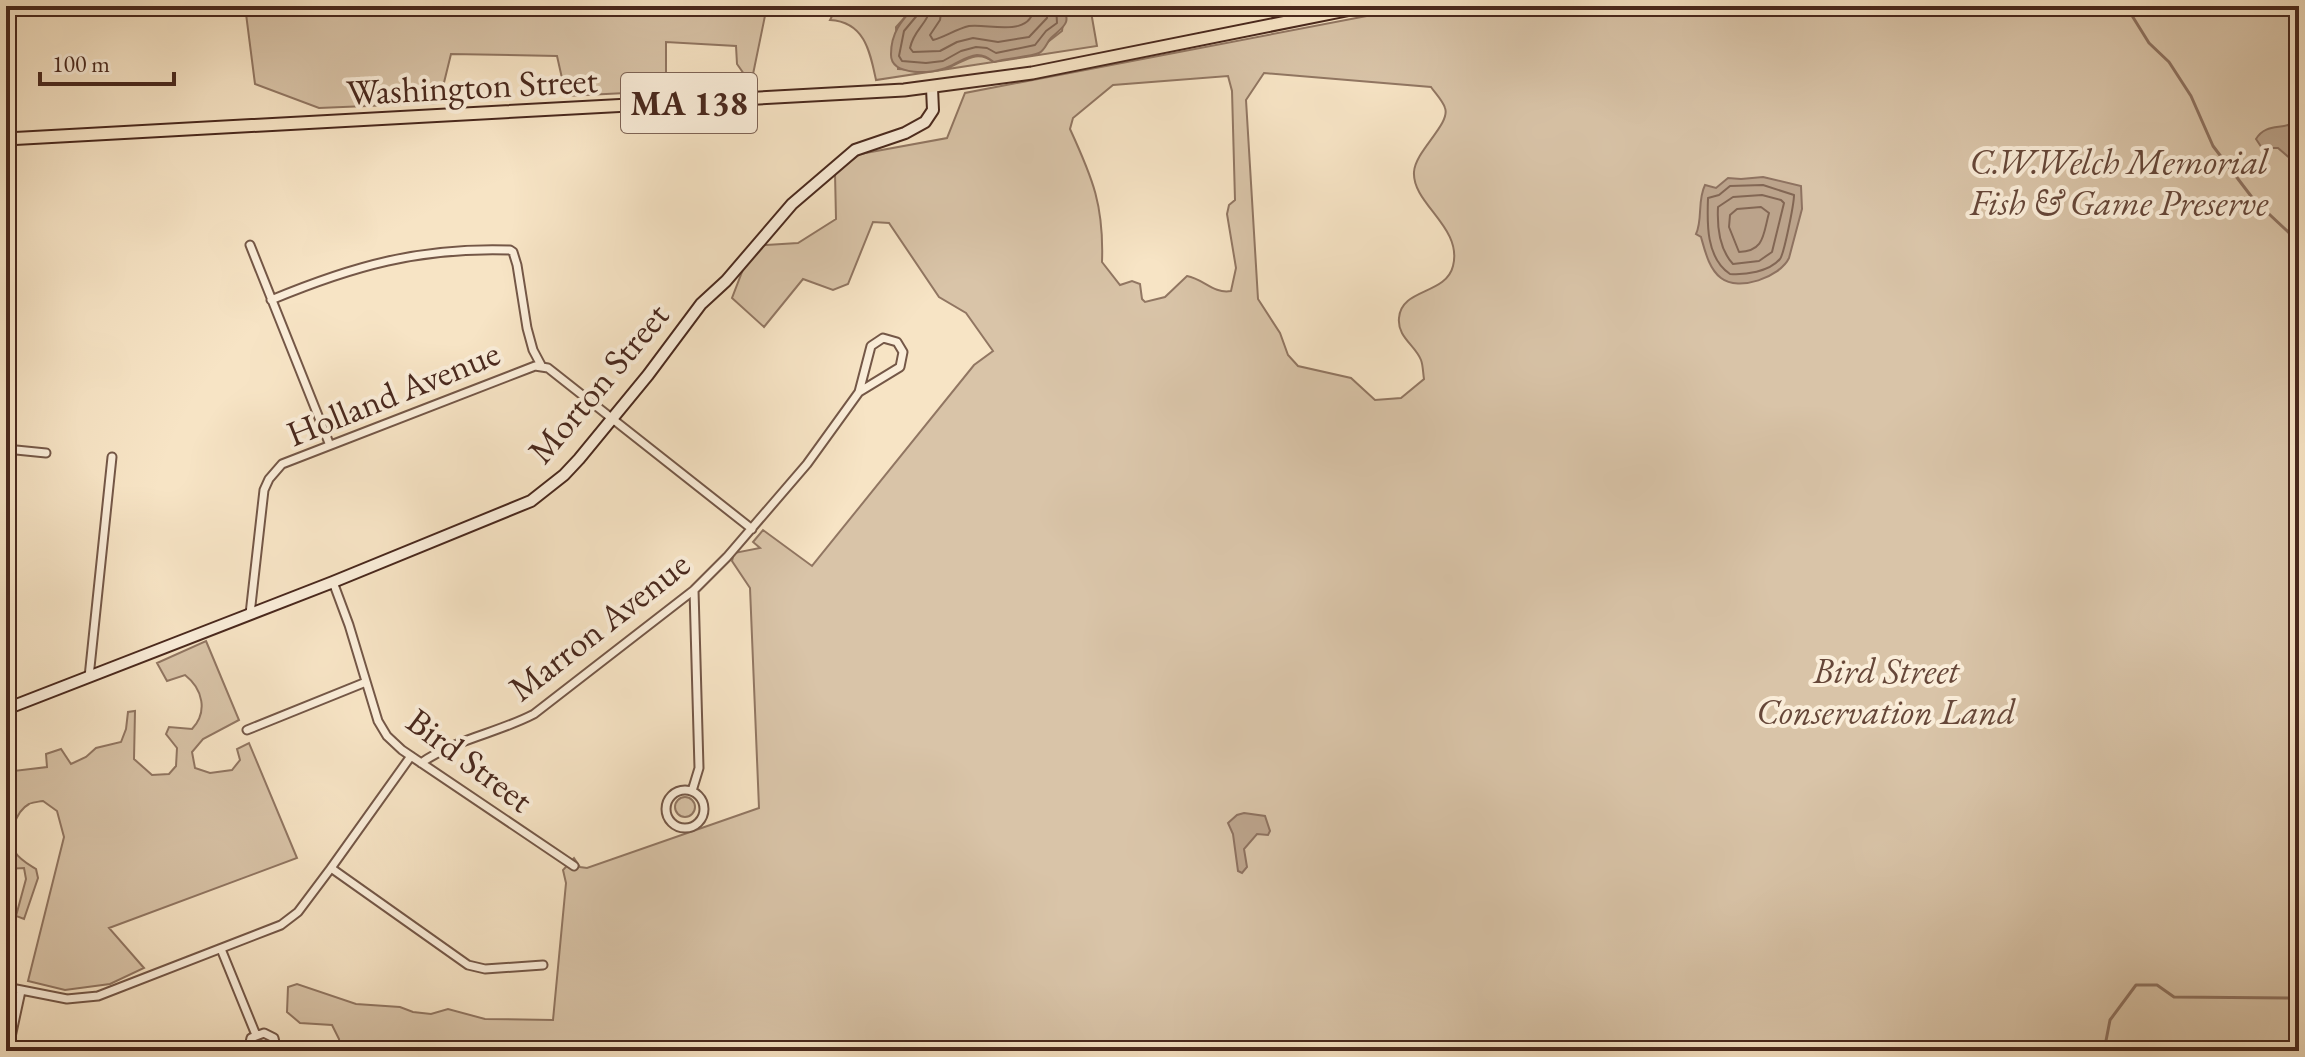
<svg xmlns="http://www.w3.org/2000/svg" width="2305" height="1057" font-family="'EB Garamond',serif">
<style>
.green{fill:#d9c4a8;stroke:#917662;stroke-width:2;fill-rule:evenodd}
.water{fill:#bca48c;stroke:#8e7260;stroke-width:2}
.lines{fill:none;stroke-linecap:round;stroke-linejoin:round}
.shore{stroke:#826654;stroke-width:2}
.stream{stroke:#8e7260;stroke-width:3}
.street-casing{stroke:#745747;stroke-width:11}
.secondary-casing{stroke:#49281d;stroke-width:14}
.primary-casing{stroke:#49281d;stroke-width:15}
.street{stroke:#faedd9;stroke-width:7}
.secondary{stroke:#faedd9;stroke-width:10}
.primary{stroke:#f7e4c5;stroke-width:11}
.labels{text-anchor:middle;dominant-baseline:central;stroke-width:8;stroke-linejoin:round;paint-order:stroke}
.shield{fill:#faedd9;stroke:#7e6355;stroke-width:2}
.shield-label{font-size:34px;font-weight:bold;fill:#49281d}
.street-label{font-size:36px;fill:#49281d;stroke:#faedd9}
.park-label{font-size:36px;font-style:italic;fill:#664739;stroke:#faedd9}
</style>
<rect width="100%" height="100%" fill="#f7e4c5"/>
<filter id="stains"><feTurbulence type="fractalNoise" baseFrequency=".0025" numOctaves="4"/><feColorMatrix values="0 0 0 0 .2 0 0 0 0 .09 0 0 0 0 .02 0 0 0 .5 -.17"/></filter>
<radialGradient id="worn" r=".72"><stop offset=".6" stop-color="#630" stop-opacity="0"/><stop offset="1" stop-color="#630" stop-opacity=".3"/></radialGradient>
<path class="green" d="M245 6H767L751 84 737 64 736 46 666 42V91L566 96 557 56 451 54 439 103 319 108 255 84Z
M837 6H915L896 27 898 69C913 70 930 73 945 69 963 63 975 48 994 62L1031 55 1062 31 1065 11 1062 6H1090L1097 46 876 80C870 52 865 22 830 20Z
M1419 6H2299V1051H340L339 1039 332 1025 300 1023 287 1012 288 987 297 984 356 1004 400 1007 413 1012 431 1014 448 1009 485 1019 553 1020 566 883 563 870 574 858 580 867 587 868 759 808 750 588 732 561 734 553 760 548 753 542 763 530 812 566 974 365 993 351 966 313 939 297 889 223 873 222 848 284 833 290 803 279 764 327 732 298 752 246 798 243 836 219 835 173 860 154 947 138 965 93ZM1264 73 1431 87C1435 93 1443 101 1445 108 1451 124 1415 151 1414 172 1412 204 1463 227 1453 266 1446 295 1401 288 1399 318 1397 337 1415 345 1421 360 1423 365 1423 373 1424 379L1401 398 1375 400 1351 378 1298 366 1288 355 1280 333 1258 299 1246 100ZM1228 76 1232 91 1235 200 1229 205 1227 214 1236 268 1231 291C1213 294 1204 279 1187 276L1165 297 1145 302 1142 299 1140 284 1132 281 1120 285 1102 262C1104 206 1093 179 1070 129L1073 118 1113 85Z
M206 641 239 720 203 739 192 752 195 768 210 773 232 770 240 760 237 749 249 743 297 858 109 928 144 968 110 984 65 990 28 981 64 837 57 811 43 801C42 801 30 803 29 804 16 811 6 838 15 852 20 860 28 864 36 869L38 878 24 919 16 916 26 879 24 868 6 869V760L10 759 14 771 47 767 46 754 61 749 71 764 86 757 96 748 121 742 126 729 128 712 135 711 134 759 152 775 169 774 176 766 177 748 166 734 169 727 192 729C208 712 203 689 185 675L167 681 157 663Z
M675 807a10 10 0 1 1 20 0a10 10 0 1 1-20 0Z"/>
<path class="water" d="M915 6H1062C1073 24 1062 27 1051 38 1047 42 1045 50 1039 53 1031 57 1005 58 994 62 988 58 984 55 977 55 966 56 958 63 948 67 934 74 890 77 891 54 891 33 901 21 915 6Z
M2299 119V166L2278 148H2262L2256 139C2267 121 2285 132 2299 119Z
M1763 177 1801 186 1802 209 1789 258C1780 277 1739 292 1721 278 1709 269 1705 251 1701 237L1696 234C1703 219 1697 201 1705 185L1716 188 1728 178 1741 179Z
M1244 813 1265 816 1270 831 1268 835 1257 834 1244 849 1247 867 1242 873 1238 871 1233 834 1228 823 1237 815Z"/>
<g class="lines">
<path class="shore" d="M920 6 919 13 904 31 899 56 902 61 926 63 943 61 961 51 976 47 987 48 996 53 1035 45 1046 31 1057 23 1056 6
M930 6C929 24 914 28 910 48L913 52 940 51 957 42 973 38 998 42 1029 37 1047 18 1046 6
M942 6 940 20 930 35 933 40C945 37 956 29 969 26 988 23 1032 39 1034 6
M1763 185 1794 195C1794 204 1784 254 1780 259 1769 272 1745 275 1730 274 1706 258 1707 223 1708 198L1719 195 1730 186Z
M1762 195 1781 200 1784 203 1772 252 1759 261 1733 264C1719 249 1717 227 1718 207L1733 197Z
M1761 207 1769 213C1763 234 1765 251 1739 252L1729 227 1730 215 1737 209Z"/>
<path class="stream" d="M2126 6 2149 43 2169 62 2191 96 2213 146 2254 200 2299 242
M2104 1051 2110 1020 2136 985H2157L2174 997 2299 998"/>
<defs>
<path id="street" d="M250 245 329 443
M271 300C353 266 420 247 510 250L513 252 517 265 527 328 533 350 541 365
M6 449 46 453
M333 582 349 625 378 721 387 736 402 750 574 866
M250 614 264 490 269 479 282 464 535 366 548 368 752 529
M89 677 112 457
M247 730 366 682
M411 756 331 868 468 965 485 969 543 965
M421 763C455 739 498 733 534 714L694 590 727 557 807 464 859 392 871 346 883 338 897 342 903 352 900 367 859 392
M666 809a19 19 0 1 1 38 0a19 19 0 1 1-38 0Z
M692 791 699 768 694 590
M221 949 256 1035
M6 987 67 999 98 996 281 925 298 912 331 868
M8 1051 21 991
M248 1051 251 1038 264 1033 274 1038 277 1051"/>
<path id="secondary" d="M6 709 333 582 531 501 564 475 579 459 648 375 701 304 726 281 792 204 855 150 905 133 925 122 933 110 932 88"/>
<path id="primary" d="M6 139 904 90 1032 73 1366 6"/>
</defs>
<use href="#street" class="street-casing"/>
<use href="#secondary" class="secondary-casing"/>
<use href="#primary" class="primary-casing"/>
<use href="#street" class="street"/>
<use href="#secondary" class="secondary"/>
<use href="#primary" class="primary"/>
</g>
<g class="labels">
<rect class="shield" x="621" y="73" width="136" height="60" rx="6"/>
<g class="shield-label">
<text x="689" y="103">MA 138</text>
</g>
<g class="street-label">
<text transform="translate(472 86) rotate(-3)">Washington Street</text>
<text transform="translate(598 383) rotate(-50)">Morton Street</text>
<text transform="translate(393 393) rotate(-22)">Holland Avenue</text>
<text transform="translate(599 626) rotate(-38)">Marron Avenue</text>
<text transform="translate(470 760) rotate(37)">Bird Street</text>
</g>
<g class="park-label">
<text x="2119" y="161">C.W.Welch Memorial<tspan x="2119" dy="41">Fish &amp; Game Preserve</tspan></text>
<text x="1886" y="670">Bird Street<tspan x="1886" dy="41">Conservation Land</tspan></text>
</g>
</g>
<rect width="2305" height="1057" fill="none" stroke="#f7e4c5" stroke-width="32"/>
<rect x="8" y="8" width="2289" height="1041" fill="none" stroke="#49281d" stroke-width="4"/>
<rect x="16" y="16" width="2273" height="1025" fill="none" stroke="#49281d" stroke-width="2"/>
<path d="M40 72v12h134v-12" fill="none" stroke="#49281d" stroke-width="4"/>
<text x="52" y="72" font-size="24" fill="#49281d" stroke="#faedd9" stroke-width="6" paint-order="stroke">100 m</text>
<rect width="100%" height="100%" filter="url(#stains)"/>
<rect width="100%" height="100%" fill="url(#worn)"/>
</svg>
